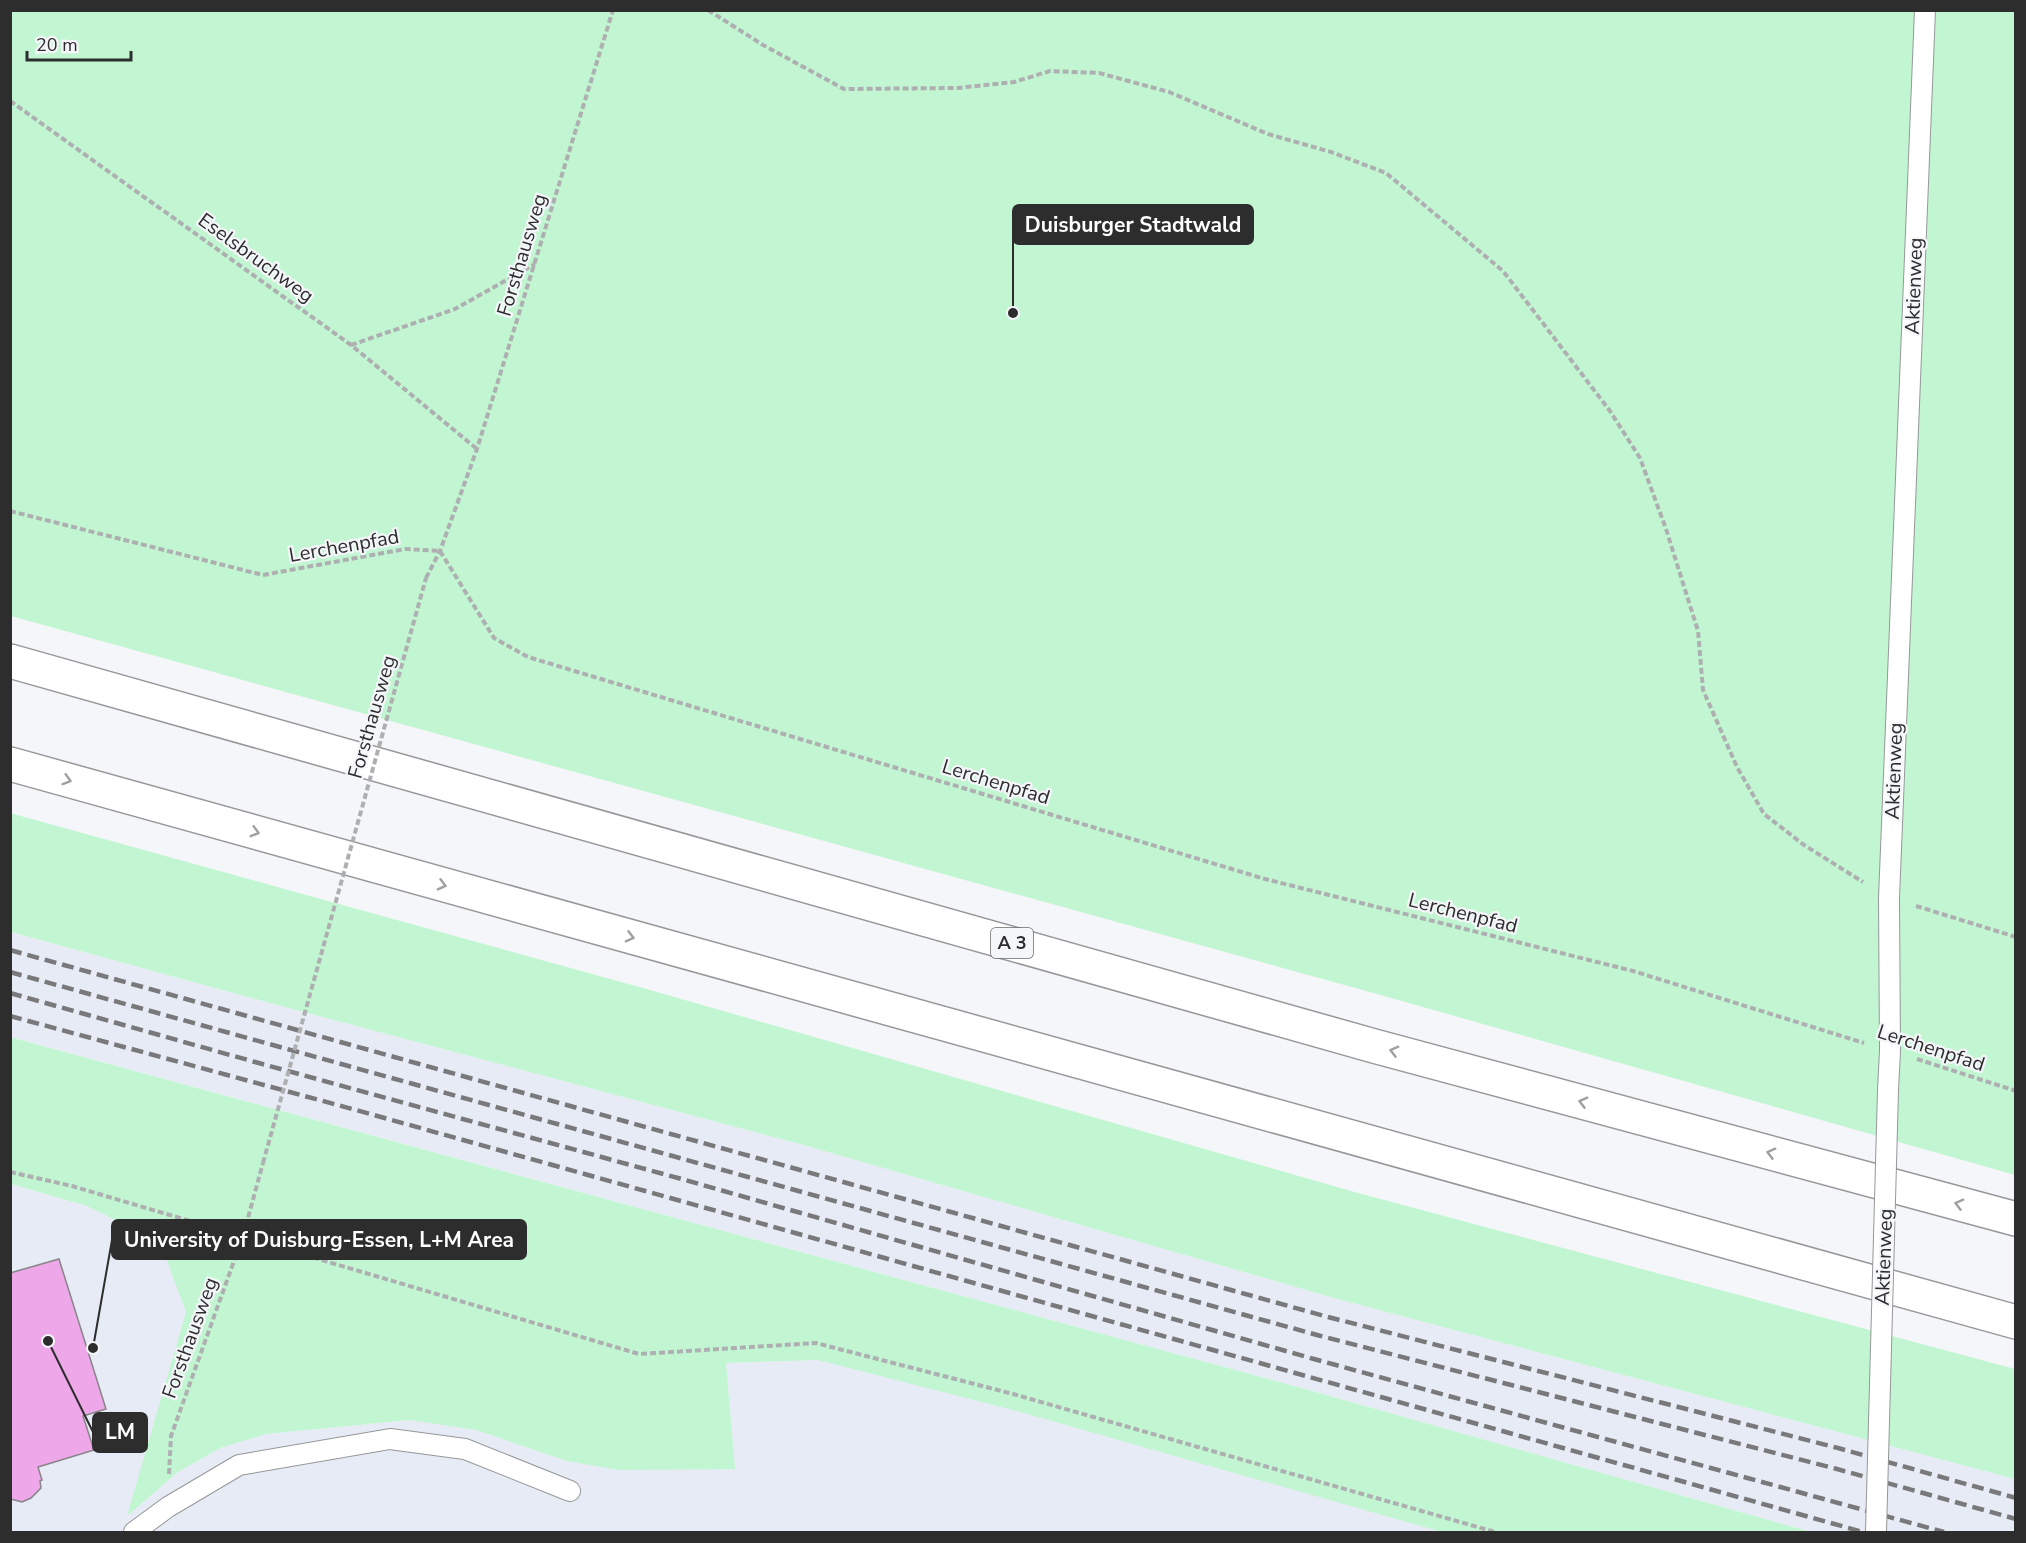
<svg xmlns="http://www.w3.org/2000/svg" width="2026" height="1543" font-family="'Nunito Sans',sans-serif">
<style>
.built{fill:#e6ebf5}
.green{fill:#c2f6d2}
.building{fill:#eea7e8;stroke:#878587;stroke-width:1.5}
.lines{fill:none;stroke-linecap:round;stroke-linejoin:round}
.service-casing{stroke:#969799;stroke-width:22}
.motorway-casing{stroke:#969799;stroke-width:36}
.path{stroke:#aeafb1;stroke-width:4;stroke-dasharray:6 3;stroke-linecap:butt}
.service{stroke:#fff;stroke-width:20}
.motorway{stroke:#fff;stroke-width:33}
.rail{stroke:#79797b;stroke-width:4.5;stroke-dasharray:12 6;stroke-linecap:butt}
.service-bridge-casing{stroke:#969799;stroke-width:22;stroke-linecap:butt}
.path-bridge{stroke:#aeafb1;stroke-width:4;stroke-dasharray:6 3;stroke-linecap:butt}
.service-bridge{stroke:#fff;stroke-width:20}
.oneway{stroke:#a0a0a1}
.labels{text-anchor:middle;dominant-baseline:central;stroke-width:4.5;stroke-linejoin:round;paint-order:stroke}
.shield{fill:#f5f6f9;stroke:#69696b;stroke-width:1.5}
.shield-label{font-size:18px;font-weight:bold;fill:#2d2d2e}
.street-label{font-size:20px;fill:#2d2d2e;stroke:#f5f6f9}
.leader{fill:none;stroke:#2d2d2e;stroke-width:2}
.callout-dot{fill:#2d2d2e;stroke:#f5f6f9;stroke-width:2}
.callout{fill:#2d2d2e;stroke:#2d2d2e;stroke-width:2}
.callout-label{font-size:21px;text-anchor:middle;font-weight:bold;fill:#fff}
</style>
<rect width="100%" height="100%" fill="#f5f6f9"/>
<path class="built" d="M10 932 270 1003 800 1144 1334 1298 2015 1479V1532H1811L1312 1391 11 1037Z
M10 1184 87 1206 161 1242 186 1312 128 1515 178 1472 220 1448 266 1434 409 1420 476 1430 567 1461 735 1468 726 1363 818 1360 827 1336 1538 1532H11Z"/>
<path class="green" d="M10 11H2015V1175L1377 994 11 616Z
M10 813 643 988 1351 1191 2015 1369V1479L1334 1298 800 1144 270 1003 11 932Z
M10 1037 1312 1391 1811 1532H1442L1013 1410 818 1360 726 1363 735 1469 619 1470 567 1461 476 1430 409 1420 266 1434 220 1448 178 1472 127 1516 186 1312 160 1242 87 1206 11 1184Z"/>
<path class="building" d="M59 1259 106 1409 83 1416 94 1450 38 1467 42 1480 40 1481 41 1488 31 1498 22 1502 10 1499V1273Z"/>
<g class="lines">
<defs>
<path id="service" d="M1888 1090 1890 1051 1889 898 1925 10
M134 1532 168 1507 239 1465 390 1439 465 1449 570 1491"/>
<path id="motorway" d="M10 661 1374 1046 2016 1219
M10 764 2016 1322"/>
</defs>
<use href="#service" class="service-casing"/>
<use href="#motorway" class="motorway-casing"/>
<path class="path" d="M708 10 763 45 844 89 957 88 1014 82 1050 71 1099 73 1169 92 1268 134 1331 152 1386 173 1503 271 1610 411 1640 458 1666 529 1698 631 1703 690 1737 767 1764 814 1804 845 1863 882
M10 101 351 345 477 449
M351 345 455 309 535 264
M10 511 263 575 405 549 440 551
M440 551 494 638 528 657 1265 879 1633 971 1864 1043
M426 578 440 551 477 449 613 10
M1916 906 2016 937
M1917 1059 2016 1091
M10 1172 72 1186 639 1354 816 1343 1013 1394 1495 1532
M169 1474 171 1436 243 1236 263 1163"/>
<use href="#service" class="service"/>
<use href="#motorway" class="motorway"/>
<path class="rail" d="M10 950 1328 1317 1838 1448 2016 1498
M10 972 1317 1335 1837 1469 2016 1519
M10 993 255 1062 678 1178 1314 1359 1944 1532
M10 1016 356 1110 1863 1532"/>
<defs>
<path id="service-bridge" d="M1876 1532 1888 1090"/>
</defs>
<use href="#service-bridge" class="service-bridge-casing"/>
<path class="path-bridge" d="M263 1163 426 578"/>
<use href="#service-bridge" class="service-bridge"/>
</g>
<defs><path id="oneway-chevron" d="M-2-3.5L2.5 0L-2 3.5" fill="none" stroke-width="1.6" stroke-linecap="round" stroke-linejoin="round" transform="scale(1.5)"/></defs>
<g class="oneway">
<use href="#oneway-chevron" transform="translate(67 780) rotate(16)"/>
<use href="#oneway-chevron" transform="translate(255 832) rotate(16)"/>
<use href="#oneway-chevron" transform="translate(442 885) rotate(15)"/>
<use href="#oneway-chevron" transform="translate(630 937) rotate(15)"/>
<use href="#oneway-chevron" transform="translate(1394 1051) rotate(-165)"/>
<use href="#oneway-chevron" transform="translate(1583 1102) rotate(-165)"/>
<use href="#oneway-chevron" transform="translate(1771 1153) rotate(-165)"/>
<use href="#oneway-chevron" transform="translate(1959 1204) rotate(-165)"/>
</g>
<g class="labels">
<rect class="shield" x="991" y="928" width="42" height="30" rx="4.5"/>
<g class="shield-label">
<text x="1012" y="943">A 3</text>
</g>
<g class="street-label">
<text transform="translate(522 255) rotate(-73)">Forsthausweg</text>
<text transform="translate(256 258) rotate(36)">Eselsbruchweg</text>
<text transform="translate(1914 286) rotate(-88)">Aktienweg</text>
<text transform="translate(344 546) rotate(-10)">Lerchenpfad</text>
<text transform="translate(372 717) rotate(-74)">Forsthausweg</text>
<text transform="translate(1894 771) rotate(-88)">Aktienweg</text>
<text transform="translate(996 782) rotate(17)">Lerchenpfad</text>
<text transform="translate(1463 913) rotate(14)">Lerchenpfad</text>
<text transform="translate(1931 1048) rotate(18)">Lerchenpfad</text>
<text transform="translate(1884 1257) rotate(-88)">Aktienweg</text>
<text transform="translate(190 1338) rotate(-70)">Forsthausweg</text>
</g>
</g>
<path class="leader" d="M1013 313L1013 225M93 1348L112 1240M48 1341L93 1432"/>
<g class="callout-dot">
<circle cx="1013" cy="313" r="6"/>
<circle cx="93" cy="1348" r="6"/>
<circle cx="48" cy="1341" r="6"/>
</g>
<g class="callout">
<rect x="1013" y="205" width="240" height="39" rx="6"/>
<rect x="112" y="1220" width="414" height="39" rx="6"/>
<rect x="93" y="1413" width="54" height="39" rx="6"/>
</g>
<g class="callout-label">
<text x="1133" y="232">Duisburger Stadtwald</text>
<text x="319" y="1247">University of Duisburg-Essen, L+M Area</text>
<text x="120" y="1439">LM</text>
</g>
<rect width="2026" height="1543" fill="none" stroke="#2d2d2e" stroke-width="24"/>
<path d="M27 51v9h104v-9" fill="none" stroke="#2d2d2e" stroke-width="3"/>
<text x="36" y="51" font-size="18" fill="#2d2d2e" stroke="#f5f6f9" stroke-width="4.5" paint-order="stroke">20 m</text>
</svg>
